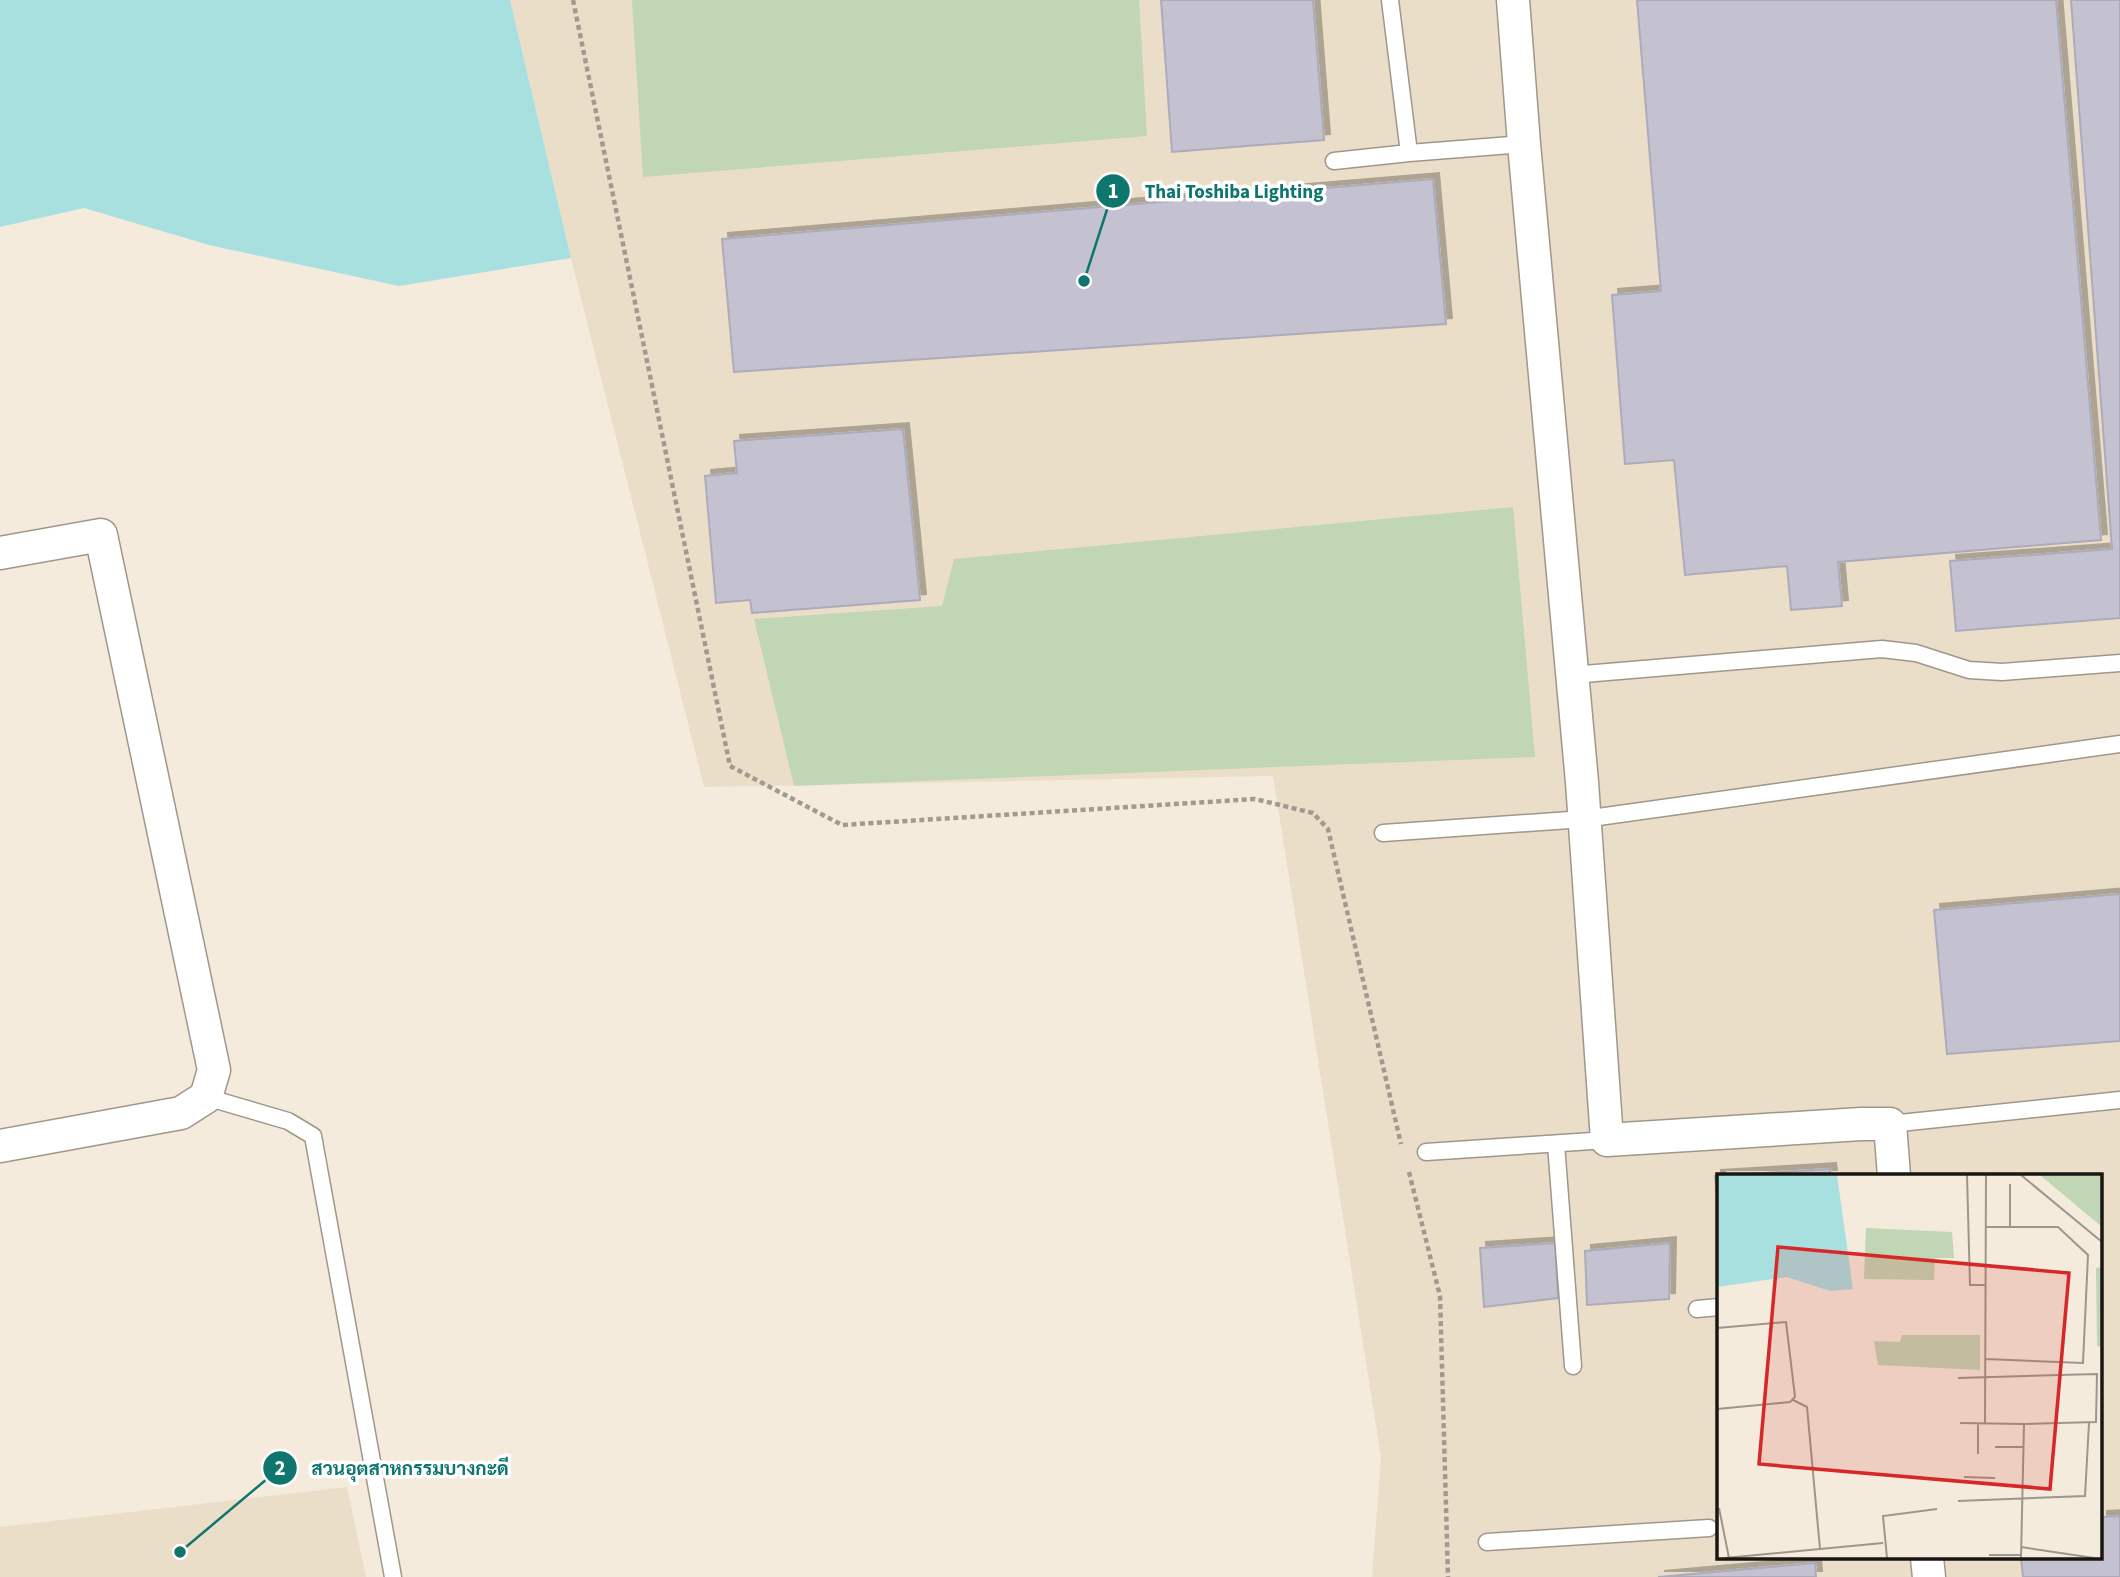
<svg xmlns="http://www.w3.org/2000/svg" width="2120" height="1577" font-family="'Source Sans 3',Sarabun,sans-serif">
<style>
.built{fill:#eadec9;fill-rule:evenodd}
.green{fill:#c0d6b4}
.water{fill:#a8e0e0}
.building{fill:#c4c2d1;stroke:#adabba;stroke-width:2;filter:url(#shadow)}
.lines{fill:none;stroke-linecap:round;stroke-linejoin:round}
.lane-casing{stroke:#9f978a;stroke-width:19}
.street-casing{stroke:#9f978a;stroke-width:35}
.path{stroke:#a19a90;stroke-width:4.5;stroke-dasharray:5 3.5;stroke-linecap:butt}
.lane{stroke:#fff;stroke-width:16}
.street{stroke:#fff;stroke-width:32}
.inset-road{fill:none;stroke:#9d968c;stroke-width:2}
.view{fill:#d62828;fill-opacity:0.15;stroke:#d62828;stroke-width:3.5}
.inset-edge{fill:none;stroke:#1a1712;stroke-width:3.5}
.leader{fill:none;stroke:#0f766e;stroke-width:2.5}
.callout-dot{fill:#0f766e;stroke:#fff;stroke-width:2.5}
.mark-label{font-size:21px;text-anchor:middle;font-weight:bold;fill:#fff}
.callout-label{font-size:19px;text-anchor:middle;font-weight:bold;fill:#0f766e;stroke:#fff;stroke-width:7;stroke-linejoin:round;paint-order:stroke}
</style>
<defs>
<filter id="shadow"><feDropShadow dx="6" dy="-6" stdDeviation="0" flood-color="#0004"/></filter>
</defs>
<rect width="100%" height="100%" fill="#f4ebdd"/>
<path class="built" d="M510 0H2120V1577H1372L1381 1457 1273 776 704 787 571 258ZM1719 1176H2101V1558H1719Z
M347 1487 366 1577H0V1527Z"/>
<path class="green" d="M632 0H1139L1147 136 643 177Z
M1513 507 1535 757 794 786 754 619 942 606 954 559Z"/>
<path class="water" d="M0 0H510L571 258 399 286 209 245 84 208 0 227Z"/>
<path class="building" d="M1161 0H1313L1324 140 1172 152Z
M1637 0H2056L2101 540 1838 562 1842 606 1791 610 1787 566 1685 575 1674 460 1625 464 1612 295 1661 291Z
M2071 0H2120V618L1956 631 1950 561 2112 549Z
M1433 179 1446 324 734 372 722 239Z
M903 429 920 600 752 613 750 600 716 603 705 476 737 473 734 441Z
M2120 894V1041L1947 1054 1934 910Z
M1830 1169 1831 1176H1719V1217L1715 1176Z
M1555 1243 1558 1298 1484 1307 1480 1248Z
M1670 1243 1669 1299 1587 1305 1585 1251Z
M2120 1516V1577H2023L2021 1558H2101V1517Z
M1815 1563 1816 1577H1658Z"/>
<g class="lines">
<defs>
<path id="lane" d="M1390 0 1409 153 1524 144
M1334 161 1409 153
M1572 675 1882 649 1916 653 1969 670 2002 672 2120 663
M1383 833 1584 819 2120 744
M206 1097 288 1121 313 1136 393 1577
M1890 1124 2120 1100
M1556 1144 1573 1366
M1426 1152 1607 1140
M1697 1309 1719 1307
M1487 1542 1709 1528"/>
<path id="street" d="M1513 0 1524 144 1582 782 1607 1140 1861 1124H1890L1894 1176
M0 553 101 535 214 1070 206 1097 181 1113 0 1146
M1927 1558 1929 1577"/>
</defs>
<use href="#lane" class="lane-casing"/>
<use href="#street" class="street-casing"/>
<path class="path" d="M573 0 730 766 842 825 1255 799 1313 813 1328 829 1401 1144
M1409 1172 1440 1296 1448 1577"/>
<use href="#lane" class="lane"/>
<use href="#street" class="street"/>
</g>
<g transform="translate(1717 1174)">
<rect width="385" height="385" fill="#f4ebdd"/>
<path d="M323 1H385V53ZM149 54 235 58 237 84H218L217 106 147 105ZM385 93V173L380 172 379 94ZM185 161H263V196L161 191 157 167 183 168Z" fill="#c0d6b4"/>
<path d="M0 1H120L136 115 113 117 70 103 0 113Z" fill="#a8e0e0"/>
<path class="inset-road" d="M250 1 253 111H269M304 1 385 68M293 52V10M0 154 69 148 78 223 73 228 0 235M269 185 366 189 371 81 341 53H269M241 204 380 200 379 248 307 250M76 226 90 233 103 375M243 249 307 250 304 384M268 249 269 1M278 273H307M261 280V249M247 303 278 304M241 327 368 322 372 249M2 334 12 384M304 373 377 384M272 381H304M8 384 166 369M170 384 166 342 220 335"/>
<path class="view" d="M61 73 352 99 333 315 42 290Z"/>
<rect width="385" height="385" class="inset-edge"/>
</g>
<path class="leader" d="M1084 281L1113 191M180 1552L280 1468"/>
<g class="callout-dot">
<circle cx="1084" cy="281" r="7"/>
<circle cx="180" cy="1552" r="7"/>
<circle cx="1113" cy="191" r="18"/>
<circle cx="280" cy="1468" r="18"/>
</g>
<g class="mark-label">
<text x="1113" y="198">1</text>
<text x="280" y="1475">2</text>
</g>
<g class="callout-label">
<text x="1234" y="198">Thai Toshiba Lighting</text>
<text x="410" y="1475">สวนอุตสาหกรรมบางกะดี</text>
</g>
</svg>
